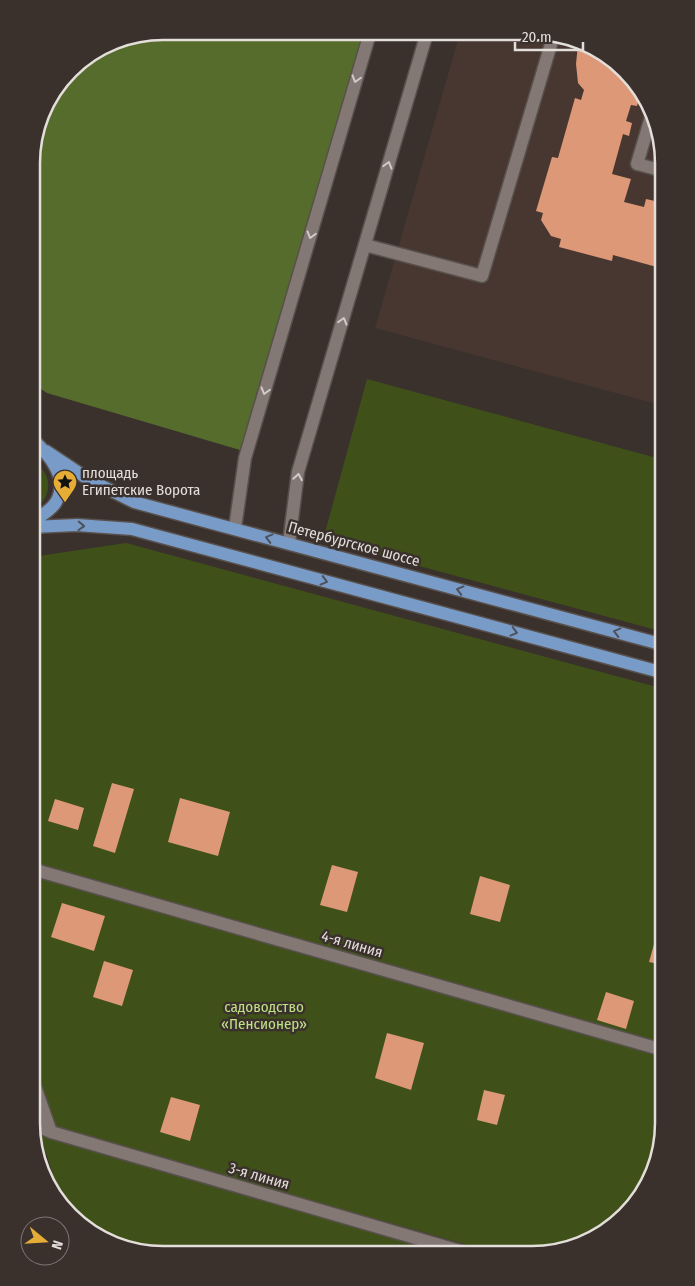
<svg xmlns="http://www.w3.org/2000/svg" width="695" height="1286" font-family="'Fira Sans Condensed',sans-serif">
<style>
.built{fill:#473730}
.green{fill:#3f5119}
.forest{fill:#566c2c}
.building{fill:#dd9878}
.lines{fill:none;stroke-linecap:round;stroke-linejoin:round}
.minor-casing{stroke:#58504c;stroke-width:15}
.major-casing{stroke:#58504c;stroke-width:15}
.minor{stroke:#837874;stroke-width:12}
.major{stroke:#799bc7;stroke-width:12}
.oneway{stroke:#d1cac6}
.oneway2{stroke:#4d515b}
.labels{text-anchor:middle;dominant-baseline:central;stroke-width:5;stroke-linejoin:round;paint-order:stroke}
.poi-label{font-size:15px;fill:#e4dedb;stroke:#3a312d;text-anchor:start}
.street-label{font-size:15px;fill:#e4dedb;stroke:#3a312d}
.park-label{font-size:15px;fill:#c0e185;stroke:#3a312d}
.rim{fill:none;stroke:#e4dedb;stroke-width:2.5}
</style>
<rect width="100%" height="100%" fill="#3a312d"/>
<path class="built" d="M460 33 557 34 619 64 657 121 664 163V406L375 328Z"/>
<path class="green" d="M367 379 664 460V632L323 540Z
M32 460C37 464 43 469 46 475 52 488 45 505 32 510Z
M126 543 664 689 663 1132 636 1203 574 1248 532 1255H503L377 1219 374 1229 458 1255 146 1254 76 1222 61 1199 31 1108 32 557Z"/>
<path class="forest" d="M163 31 363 33 240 450 47 393 32 383V146L45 104 76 64 113 41Z"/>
<path class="building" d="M578 44 619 64 640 96 637 106 631 105 626 121 632 123 629 136 623 134 612 174 631 179 624 202 644 207 646 199 664 203V269L613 255 612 261 559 247 561 239 551 236 541 220 543 213 536 211 552 157 558 158 575 98 581 100 584 90 578 83 576 64Z
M663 269H664V283L660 282Z
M112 783 134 789 115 853 93 846Z
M180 798 230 812 218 856 168 842Z
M55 799 84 808 78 830 48 821Z
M332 865 358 872 347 912 320 905Z
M480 876 510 885 500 922 470 914Z
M62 903 105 916 94 951 51 937Z
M658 930 664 932 663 984 654 981 659 964 649 962Z
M104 961 133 970 122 1006 93 997Z
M606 992 634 1001 626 1029 597 1020Z
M387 1033 424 1043 411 1090 375 1078Z
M484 1090 505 1095 497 1125 477 1120Z
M171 1097 200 1105 190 1141 160 1132Z"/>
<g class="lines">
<defs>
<path id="minor" d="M652 114 637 164 664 171
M365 245 482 276 554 34
M235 528 245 458 370 33
M289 543 298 472 427 33
M32 869 663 1050
M31 1075 51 1132
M31 1124 51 1132 474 1255"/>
<path id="major" d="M46 451 88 479 134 502 664 645
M32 522C40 516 51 511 56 502 70 479 49 454 32 439
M32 527 77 525 132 529 664 673"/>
</defs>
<use href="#minor" class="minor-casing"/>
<use href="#major" class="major-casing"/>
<use href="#minor" class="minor"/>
<use href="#major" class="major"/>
</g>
<defs><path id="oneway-chevron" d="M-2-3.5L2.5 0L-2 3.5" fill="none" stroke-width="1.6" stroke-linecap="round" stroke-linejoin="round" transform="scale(1.25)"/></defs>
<g class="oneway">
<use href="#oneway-chevron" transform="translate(356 79) rotate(106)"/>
<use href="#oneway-chevron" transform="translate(388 165) rotate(-74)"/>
<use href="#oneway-chevron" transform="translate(311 235) rotate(106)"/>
<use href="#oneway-chevron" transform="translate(343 321) rotate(-74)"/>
<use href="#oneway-chevron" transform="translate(265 391) rotate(106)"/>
<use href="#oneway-chevron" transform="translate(298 477) rotate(-81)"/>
</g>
<g class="oneway2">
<use href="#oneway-chevron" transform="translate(81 526) rotate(2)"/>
<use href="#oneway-chevron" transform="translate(269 538) rotate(-165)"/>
<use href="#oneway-chevron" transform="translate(324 581) rotate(15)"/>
<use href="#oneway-chevron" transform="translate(460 590) rotate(-165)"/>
<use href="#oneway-chevron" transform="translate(514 632) rotate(15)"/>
<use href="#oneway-chevron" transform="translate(617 632) rotate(-165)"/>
</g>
<defs>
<symbol id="sight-pin" viewBox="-11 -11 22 30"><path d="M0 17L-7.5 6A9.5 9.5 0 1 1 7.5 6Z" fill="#e6ad36" stroke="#3a312d"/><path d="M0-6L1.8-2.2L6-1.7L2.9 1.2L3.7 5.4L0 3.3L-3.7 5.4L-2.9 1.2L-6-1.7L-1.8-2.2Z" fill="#111"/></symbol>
</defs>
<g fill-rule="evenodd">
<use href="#sight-pin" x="51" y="468" width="28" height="38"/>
</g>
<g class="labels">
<g class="poi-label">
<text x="82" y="473">площадь<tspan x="82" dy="17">Египетские Ворота</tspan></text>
</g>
<g class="street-label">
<text transform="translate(354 544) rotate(15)">Петербургское шоссе</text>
<text transform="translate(352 944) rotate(16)">4-я линия</text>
<text transform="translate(259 1176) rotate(16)">3-я линия</text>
</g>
<g class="park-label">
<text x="264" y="1007">садоводство<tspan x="264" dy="17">«Пенсионер»</tspan></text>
</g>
</g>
<path d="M0 0H695V1286H0ZM163 40H532A123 123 0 0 1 655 163V1123A123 123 0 0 1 532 1246H163A123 123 0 0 1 40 1123V163A123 123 0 0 1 163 40Z" fill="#3a312d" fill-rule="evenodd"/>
<path class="rim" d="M163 40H532A123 123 0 0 1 655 163V1123A123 123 0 0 1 532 1246H163A123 123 0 0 1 40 1123V163A123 123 0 0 1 163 40Z"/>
<g transform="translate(45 1241) rotate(108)"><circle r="24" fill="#3a312d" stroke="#7e7673"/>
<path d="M0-4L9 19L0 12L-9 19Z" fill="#e6ad36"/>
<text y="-8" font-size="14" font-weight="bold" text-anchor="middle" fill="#e4dedb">N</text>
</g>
<path d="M515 42v8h68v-8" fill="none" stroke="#e4dedb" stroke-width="2.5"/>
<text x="522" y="42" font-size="15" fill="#e4dedb" stroke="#3a312d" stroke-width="4" paint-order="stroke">20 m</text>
</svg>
